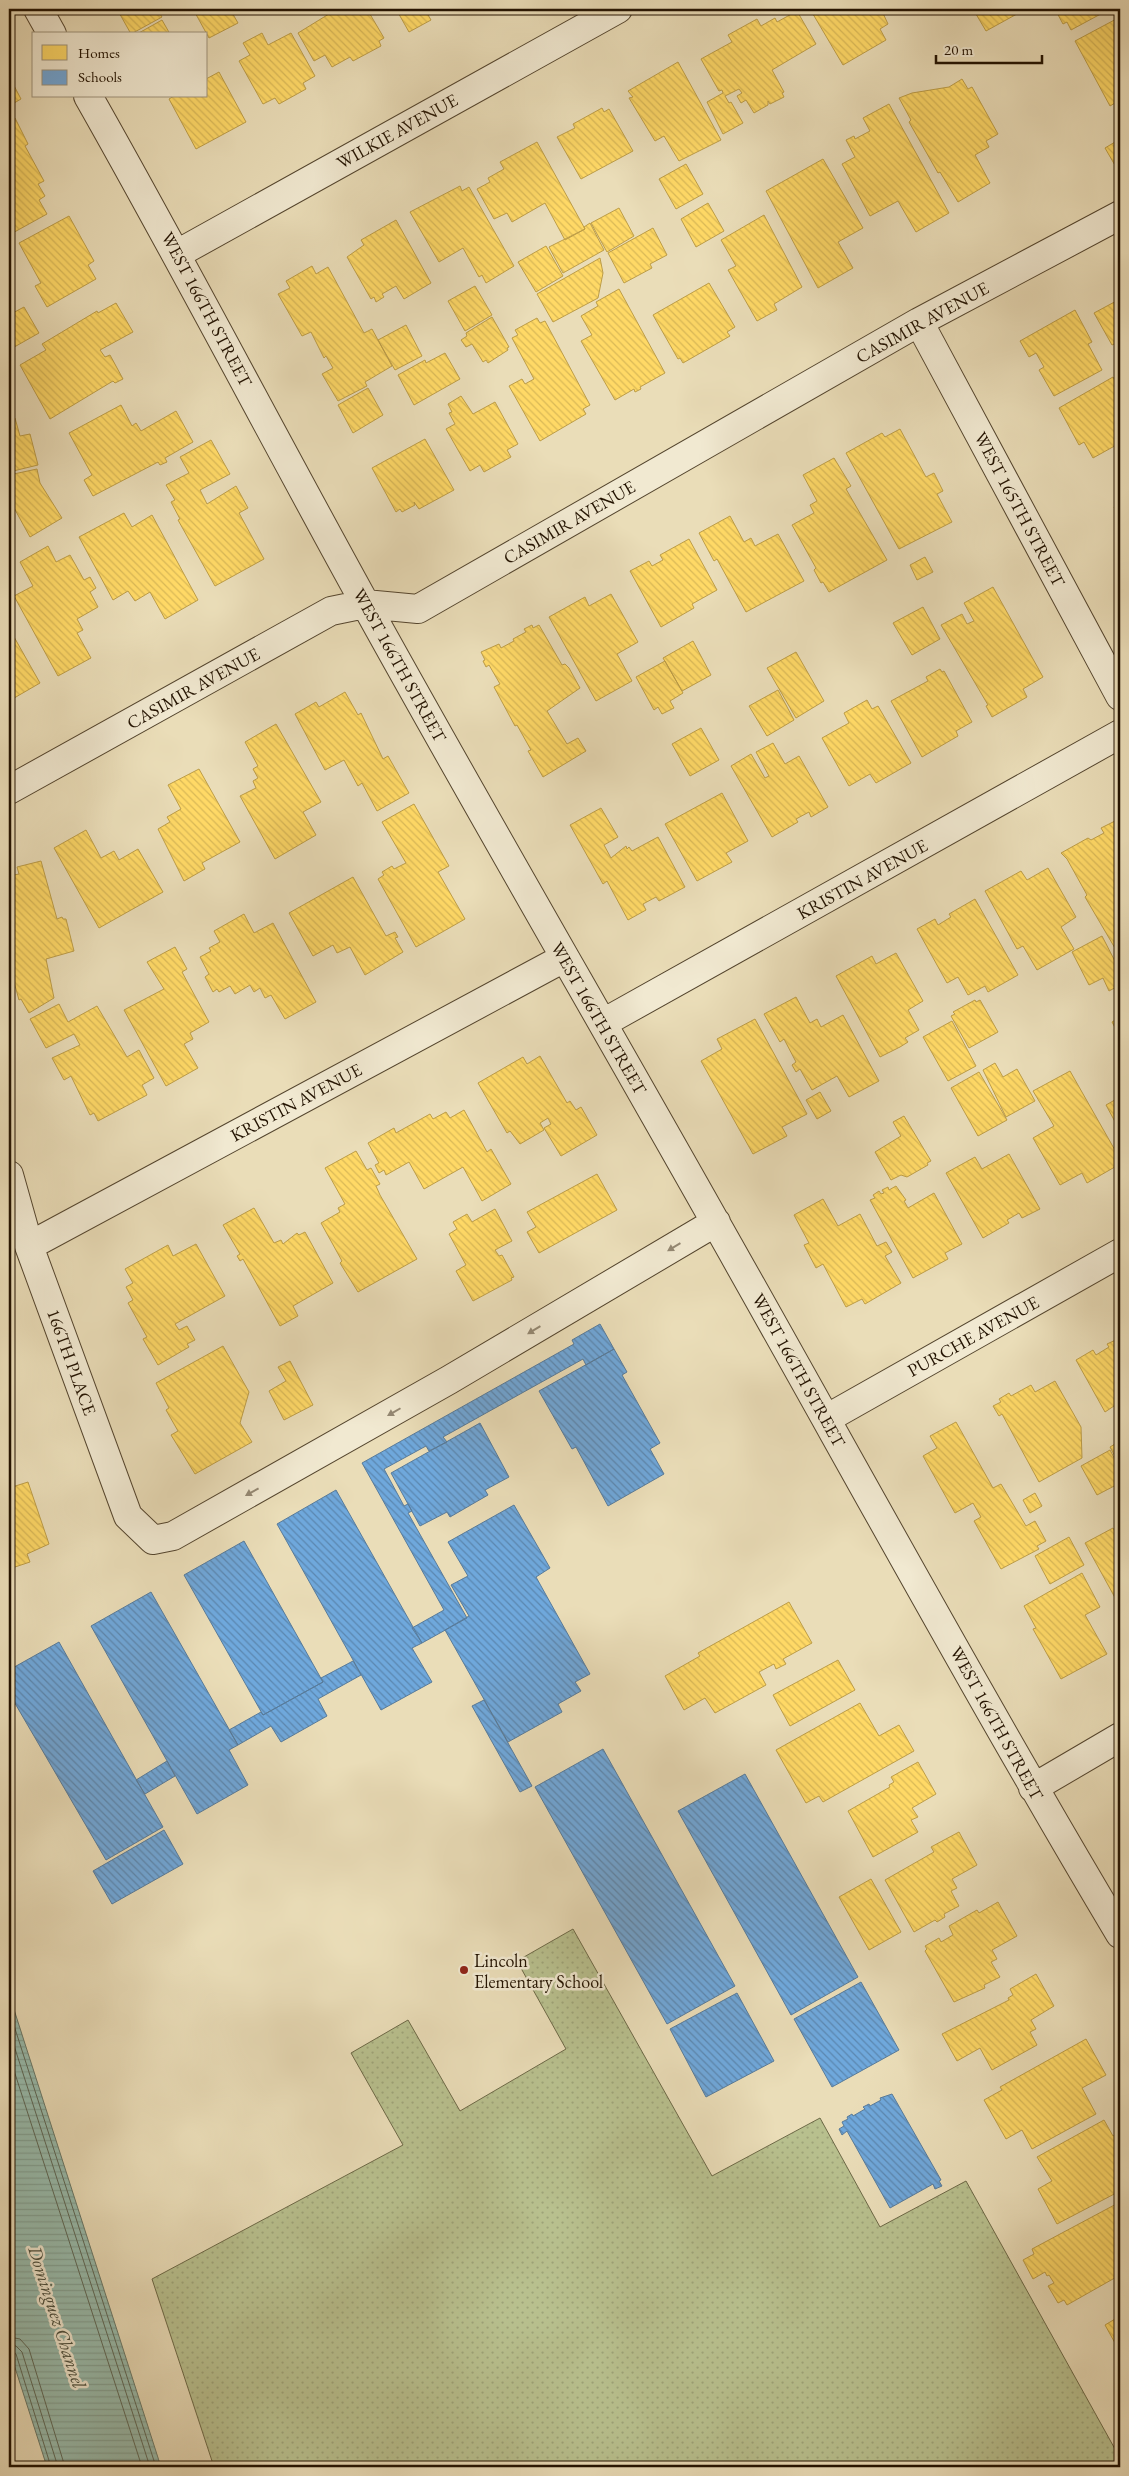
<svg xmlns="http://www.w3.org/2000/svg" width="1129" height="2476" font-family="'EB Garamond',serif">
<style>
.grass{fill:url(#grass-dots);stroke:#6d6947}
.water{fill:url(#water-rules);stroke:#697868}
.homes{fill:url(#homes-back-hatch);stroke:#bd9d47}
.schools{fill:url(#schools-back-hatch);stroke:#587b9a}
.lines{fill:none;stroke-linecap:round;stroke-linejoin:round}
.shore{stroke:#5d6756;stroke-width:1}
.minor-casing{stroke:#54452e;stroke-width:30}
.minor{stroke:#f1e9d1;stroke-width:28}
.oneway{fill:#948873}
.poi-dot{fill:#8f2418;stroke:#f1e9d1;stroke-width:2}
.labels{text-anchor:middle;dominant-baseline:central;stroke-width:5;stroke-linejoin:round;paint-order:stroke}
.street-label{font-size:18px;fill:#221200;stroke:#f1e9d1}
.poi-label{font-size:18px;fill:#221200;stroke:#f1e9d1;text-anchor:start}
.water-label{font-size:19px;font-style:italic;fill:#4b4e3d;stroke:#f1e9d1}
</style>
<defs>
<pattern id="grass-dots" width="8" height="8" patternUnits="userSpaceOnUse" patternTransform="scale(1.25)"><rect width="8" height="8" fill="#b8c08e"/><path d="M2 2h.1M6 6h.1" fill="none" stroke="#9ea479" stroke-width="1.8" stroke-linecap="round"/></pattern>
<pattern id="water-rules" width="6" height="5" patternUnits="userSpaceOnUse" patternTransform="scale(1.25)"><rect width="6" height="5" fill="#98bcad"/><path d="M0 2.5h6" fill="none" stroke="#83a193"/></pattern>
<pattern id="homes-back-hatch" width="6" height="6" patternUnits="userSpaceOnUse" patternTransform="scale(1.25)"><rect width="6" height="6" fill="#ffd966"/><path d="M-1 5l2 2M0 0l6 6M5-1l2 2" fill="none" stroke="#dab957"/></pattern>
<pattern id="schools-back-hatch" width="6" height="6" patternUnits="userSpaceOnUse" patternTransform="scale(1.25)"><rect width="6" height="6" fill="#6fa8dc"/><path d="M-1 5l2 2M0 0l6 6M5-1l2 2" fill="none" stroke="#5b87b0"/></pattern>
</defs>
<rect width="100%" height="100%" fill="#eaddb8"/>
<filter id="stains"><feTurbulence type="fractalNoise" baseFrequency=".004" numOctaves="4"/><feColorMatrix values="0 0 0 0 .2 0 0 0 0 .09 0 0 0 0 .02 0 0 0 .5 -.17"/></filter>
<radialGradient id="worn" r=".72"><stop offset=".6" stop-color="#630" stop-opacity="0"/><stop offset="1" stop-color="#630" stop-opacity=".3"/></radialGradient>
<path class="grass" d="M573 1929 712 2176 820 2118 880 2227 966 2181 1120 2458V2467H214L152 2279 403 2145 351 2053 408 2020 460 2111 566 2049 517 1961Z"/>
<path class="water" d="M9 1994 161 2467H47L9 2349Z"/>
<path class="homes" d="M117 9H157L162 17 131 34Z
M193 9H230L238 23 209 38Z
M337 9H367L384 38 379 41 381 46 353 61 350 57 332 67 325 55 314 61 298 33Z
M396 9H434L427 13 431 20 409 32Z
M810 9H881L888 24 880 29 886 40 843 65Z
M973 9H1026L986 31Z
M1059 9H1110L1071 30 1067 22 1063 24 1056 11Z
M797 11 816 44 772 70 784 92 782 93 784 97 770 104 768 101V105L754 113 746 100 741 103 737 96 742 93 739 89 725 96 729 103 731 102 743 123 723 134 707 102 723 93 722 90 719 91 701 59 732 42 728 35 757 19 761 26 775 18 777 22Z
M1120 17V100L1110 106 1075 41Z
M162 20 170 34H137Z
M262 33 268 45 291 33 315 76 303 83 306 89 279 104 275 98 263 104 239 61 250 55 243 43Z
M678 62 721 140 679 161 664 136 655 141 629 98 633 97 628 91Z
M219 72 246 122 196 149 169 99 174 96H206V79Z
M9 76 21 99 9 106Z
M962 79 968 89 972 87 998 134 986 141 989 147 975 155 990 183 958 202 940 172 938 173 909 122 911 120 899 98 912 93 949 87Z
M889 104 949 213 916 232 898 201 870 216 842 164 855 157 846 140 854 136 855 139 870 131 863 118Z
M602 108 604 112 609 109 633 151 581 179 557 137 575 128 573 124Z
M15 118 28 144 25 146 44 181 38 184 45 196 39 200 47 214 9 235V122Z
M1120 139V174L1105 148Z
M537 142 585 229 565 240 545 203 512 222 507 213 494 219 477 189 490 182 488 178 504 169 500 162Z
M823 159 863 228 838 242 853 268 818 288 766 191Z
M686 164 703 194 676 209 659 179Z
M460 186 462 191 469 187 514 266 486 283 482 275 479 277 463 248 439 262 410 212Z
M708 203 724 231 696 247 681 219Z
M619 208 634 236 607 252 591 223Z
M764 215 802 287 774 304 777 310 757 321 728 270 736 266 721 240Z
M69 216 94 261 88 265 96 279 47 307 35 286 41 283 19 243Z
M396 220 431 283 404 299 396 286 382 294 384 297 376 302 374 297 371 299 347 257 364 245 361 240Z
M590 223 604 250 563 273 549 247 585 229 584 227Z
M653 228 667 255 650 264 652 268 624 283 608 253Z
M546 246 563 276 536 292 518 262Z
M600 258 603 273 598 298 553 322 537 294Z
M312 266 316 274 328 267 364 333 372 329 392 366 365 382 367 386 338 401 322 374 333 368 326 356 324 358 311 332 302 336 278 294 290 288 286 281Z
M709 283 735 327 727 332 730 336 683 363 680 358 678 359 653 315Z
M475 286 492 315 465 331 448 301Z
M619 289 665 373 640 387 641 389 635 392 634 389 615 400 581 341 592 335 581 316 598 306 596 302Z
M1120 299V341L1112 345 1094 313Z
M116 303 133 332 100 350 105 357 110 355 123 379 115 383 113 381 50 419 20 365 46 350 42 344 97 311 98 313Z
M24 307 39 333 9 350V315Z
M1075 310 1092 342 1088 344 1102 370 1054 396 1039 370 1044 367 1036 353 1029 357 1020 341Z
M492 317 509 347 507 348 508 350 488 363 486 360 483 362 472 344 466 347 461 340 467 336 466 333Z
M537 318 540 323 545 321 590 405 583 409 586 414 540 441 509 386 522 379 525 384 534 379 512 338 518 335 515 330Z
M406 325 422 356 395 370 378 340Z
M445 353 460 379 414 405 398 375 425 360 426 363Z
M1113 377 1120 389V443L1093 458 1084 442 1079 445 1059 408Z
M368 388 383 415 353 433 338 405Z
M461 396 473 414 495 402 518 444 507 450 511 457 484 472 480 465 470 471 446 429 455 424 449 413 452 412 448 404Z
M121 405 132 426 136 423 141 431 176 411 193 442 165 458 167 462 160 465 158 462 93 496 84 480 92 475 69 433Z
M15 418 20 436 30 434 38 465 9 472V420Z
M900 429 926 477 934 473 943 491 937 494 952 522 899 549 846 453 882 433 885 437Z
M425 439 454 490 419 509 414 502 415 505 402 512 400 509 396 512 372 468Z
M211 440 230 474 200 490 207 504 236 486 248 508 239 513 264 559 215 586 178 520 180 519 171 502 175 500 166 485 189 473 180 457Z
M834 458 851 486 846 489 887 560 829 592 823 582 821 583 814 570 816 568 792 525 814 513 810 505 817 501 803 475Z
M37 469 40 483 62 518 30 537 13 506 14 518 9 519V475Z
M1120 504V519L1114 507Z
M124 513 132 527 152 515 198 600 165 619 150 592 135 601 128 591 113 600 79 537Z
M730 516 744 542 751 538 755 546 778 534 804 581 746 612 717 559 714 561 699 533Z
M689 539 717 590 692 604 694 608 661 627 630 571 649 561 652 566 663 560 660 555Z
M48 546 56 562 70 555 84 580 90 577 96 588 90 592 98 607 77 619 83 630 77 633 91 658 58 676 14 596 33 586 20 562Z
M925 557 933 572 917 580 910 565Z
M993 587 1043 677 1023 689 1027 697 992 717 986 706 988 705 941 625 962 614 967 624 974 621 964 603Z
M611 594 638 642 617 654 632 681 596 701 549 617 585 597 589 606Z
M923 607 940 639 912 655 893 623Z
M532 625 533 628 539 625 562 665 565 664 569 668 580 688 547 711 567 744 578 738 586 751 543 777 528 751 531 750 517 725 515 726 494 687 500 684 489 665 486 667 483 661 485 660 481 652 499 644 501 648 514 641 513 639 526 632 524 629Z
M9 628 40 683 9 701Z
M693 641 711 675 682 691 663 658Z
M796 652 824 701 796 718 767 668Z
M665 661 683 693 670 701 674 708 662 714 658 707 654 710 636 677Z
M940 669 942 672 944 671 972 722 956 731 958 736 922 757 891 701 928 681 926 677Z
M778 690 794 720 767 736 749 706Z
M345 692 358 715 361 713 383 759 388 756 409 793 377 811 362 783 358 786 344 760 325 770 295 714 316 702 319 707Z
M867 700 872 709 878 706 911 763 876 783 870 774 849 786 822 738 849 723 844 713Z
M276 724 321 802 303 812 316 835 275 859 240 796 256 788 253 781 258 778 253 769 258 766 245 742Z
M701 728 719 760 690 776 672 744Z
M773 743 785 764 799 756 828 807 811 817 809 812 796 819 798 822 772 837 731 766 751 754 765 778 769 776 756 752Z
M199 769 240 842 202 863 205 869 184 881 158 829 170 822 167 817 181 809 168 785Z
M722 793 748 841 726 853 732 862 697 881 665 824Z
M414 804 449 866 438 872 465 919 416 947 378 879 384 875 382 872 392 866 394 869 406 863 382 822Z
M601 808 618 837 604 845 611 858 626 846 627 849 629 847 632 851 658 837 685 887 659 901 656 897 643 904 646 910 628 920 607 881 603 884 570 825Z
M1119 819 1120 821 1119 955 1085 897 1087 895 1067 859 1061 853 1088 838 1091 840 1104 833 1101 828Z
M86 830 101 858 114 851 119 860 138 849 163 892 99 928 54 848Z
M41 861 57 919 62 917 63 919H66L74 951 46 959 54 998 29 1013 21 999 19 1000 9 964V876L19 874 17 867Z
M1048 868 1076 917 1061 927 1074 949 1037 970 1023 946 1017 949 985 891 1021 871 1027 880Z
M353 877 386 936 395 932 398 937 395 938 403 952 365 975 350 947 337 953 333 945 313 956 289 913Z
M975 899 1018 975 988 992 985 986 968 995 958 977 947 983 917 929 935 919 938 925 951 917 949 914Z
M244 914 254 933 273 923 316 1002 285 1019 271 995 265 998 260 988 254 992 250 985 235 994 230 986 219 992 217 989 213 992 205 977 209 974 200 957 211 951 209 948 220 942 214 931Z
M1102 936 1119 969 1117 970 1120 977V985L1109 991 1103 978 1089 985 1072 952Z
M175 947 187 969 182 972 209 1022 190 1033 193 1039 184 1044 198 1068 166 1086 124 1010 164 989 147 962Z
M896 953 923 1001 908 1010 919 1030 905 1038 908 1042 900 1047 880 1057 836 976 872 956 876 964Z
M796 997 810 1023 817 1019 821 1027 843 1015 879 1081 849 1097 837 1076 812 1090 800 1069 796 1072 792 1065 796 1062 784 1039 780 1042 764 1014Z
M975 1000 976 1002 980 1000 998 1032 969 1048 951 1016 955 1014 953 1012Z
M59 1004 68 1022 97 1006 127 1057 139 1050 154 1078 142 1085 147 1095 98 1121 94 1113 90 1115 71 1076 64 1080 52 1058 80 1045 74 1034 46 1048 30 1019Z
M1120 1017V1037L1112 1022Z
M755 1019 807 1114 782 1127 787 1136 753 1154 701 1061 722 1049 717 1039Z
M952 1021 976 1066 948 1081 923 1037Z
M540 1056 567 1103 570 1101 576 1110 581 1107 597 1135 561 1156 544 1128 551 1124 548 1118 540 1123 544 1130 520 1144 510 1131 507 1133 478 1083 523 1057 527 1064Z
M995 1063 1003 1077 1017 1069 1035 1101 1006 1117 983 1070Z
M1070 1071 1120 1159V1164L1087 1183 1082 1173 1060 1185 1033 1138 1054 1126 1033 1091Z
M979 1072 1007 1120 978 1136 951 1088Z
M820 1092 831 1111 817 1119 806 1100Z
M1120 1097V1131L1106 1105Z
M464 1110 487 1152 491 1149 511 1184 482 1201 463 1167 424 1189 409 1162 386 1175 384 1170 379 1173 375 1165 379 1163 368 1143 394 1128 396 1133 430 1114 433 1119 446 1112 450 1118Z
M904 1116 931 1161 927 1163 928 1165 907 1177 901 1175 891 1180 875 1152 901 1136 893 1122Z
M356 1151 367 1170 371 1168 380 1184 376 1186 380 1195 417 1259 358 1292 340 1263 342 1261 321 1223 340 1212 338 1208 345 1204 325 1168Z
M1009 1154 1040 1209 1022 1218 1019 1213 1007 1220 1009 1223 983 1238 946 1173 975 1157 982 1169Z
M597 1174 617 1210 539 1253 527 1232 536 1227 527 1212Z
M896 1186 906 1200 904 1201 908 1208 934 1193 962 1244 945 1253 948 1259 913 1278 870 1200 875 1198 873 1195 879 1191 881 1194 884 1193 882 1190 888 1187 889 1190Z
M823 1199 838 1226 860 1214 877 1246 886 1242 892 1252 885 1256 901 1283 865 1304 862 1299 846 1307 823 1264 816 1268 804 1245 809 1243 794 1215Z
M254 1208 274 1243 281 1240 283 1244 297 1233 299 1235 305 1232 333 1283 293 1306 298 1316 280 1326 243 1259 240 1261 237 1256 240 1254 223 1225Z
M495 1209 512 1241 495 1250 499 1256 502 1255 514 1277 511 1278 512 1280 473 1301 456 1271 466 1265 449 1234 457 1229 453 1222 467 1214 472 1222Z
M196 1244 225 1296 175 1324 179 1330 187 1326 195 1340 187 1344 189 1347 158 1365 143 1339 147 1337 128 1303 133 1300 126 1287 133 1283 125 1269 168 1245 173 1256Z
M1120 1338V1402L1105 1412 1076 1360 1093 1350 1096 1355 1109 1347 1107 1344Z
M223 1346 249 1392 240 1423 252 1442 195 1474 171 1435 178 1431 166 1410 169 1408 156 1383Z
M290 1361 313 1405 284 1420 269 1391 286 1381 278 1367Z
M1055 1381 1081 1427 1082 1458 1039 1482 1002 1414 999 1416 993 1406 1001 1402 999 1399 1009 1393 1011 1396 1031 1385 1035 1392Z
M956 1422 993 1488 1001 1484 1026 1526 1035 1521 1046 1541 1037 1546 1039 1549 1001 1569 974 1521 981 1517 973 1503 955 1513 923 1456 937 1448 930 1436Z
M1120 1441V1466L1110 1447Z
M1110 1450 1120 1469V1483L1097 1495 1081 1466Z
M28 1482 49 1544 27 1554 30 1562 9 1569V1488Z
M1035 1493 1042 1506 1030 1513 1023 1500Z
M1113 1528 1120 1541 1119 1605 1085 1543Z
M1069 1537 1084 1565 1050 1584 1035 1556Z
M1082 1573 1100 1607 1085 1615 1107 1654 1061 1679 1033 1629 1036 1628 1024 1606Z
M789 1602 812 1643 783 1659 786 1664 776 1669 774 1664 759 1672 766 1685 715 1713 705 1698 684 1710 665 1676 700 1656 698 1653Z
M838 1660 855 1690 790 1726 773 1695Z
M860 1703 879 1736 899 1725 914 1751 823 1802 819 1796 806 1803 776 1750Z
M918 1762 936 1794 912 1808 918 1817 911 1820 918 1832 873 1857 848 1811 890 1787 889 1785 894 1782 891 1777Z
M959 1832 977 1865 952 1879 957 1888 951 1891 959 1906 944 1914 945 1917 937 1922 935 1920 914 1932 885 1880 934 1852 931 1847Z
M871 1879 901 1932 869 1950 839 1897Z
M998 1902 1017 1936 992 1950 997 1959 991 1962 1000 1977 984 1985 985 1988 954 2002 925 1951 927 1949 925 1946 939 1938 941 1942 953 1935 949 1926 977 1910 979 1913Z
M1036 1974 1054 2006 1031 2020 1036 2029 1030 2032 1037 2045 992 2070 980 2048 957 2061 942 2034 1009 2000 1008 1998 1013 1995 1010 1989Z
M1086 2039 1106 2075 1082 2088 1096 2114 1032 2149 1022 2130 1006 2139 984 2100 1002 2090 1000 2087Z
M1104 2120 1113 2136 1120 2132V2191L1057 2224 1038 2189 1052 2181 1037 2157Z
M1120 2202V2258L1115 2261 1120 2275 1067 2305 1064 2300 1058 2303 1048 2286 1054 2283 1049 2275 1047 2276 1045 2272 1033 2279 1023 2260 1034 2254 1032 2249Z
M1120 2316V2352L1105 2325Z"/>
<path class="schools" d="M600 1324 614 1349 586 1365 583 1359 443 1437 447 1442 429 1451 426 1446 384 1469 404 1506 408 1504 412 1511 408 1513 467 1618 422 1643 412 1628 444 1610 362 1463 574 1344 572 1340Z
M614 1349 627 1372 622 1375 660 1443 650 1449 664 1474 608 1506 576 1447 572 1449 539 1391Z
M480 1423 509 1477 485 1490 488 1495 450 1517 447 1512 420 1526 391 1473Z
M336 1490 422 1643 412 1648 432 1682 381 1710 277 1524Z
M514 1505 550 1568 536 1577 590 1674 575 1682 581 1691 558 1704 562 1712 508 1742 445 1630 469 1616 451 1585 468 1576 448 1542Z
M244 1541 323 1682 263 1715 184 1575Z
M151 1592 238 1745 229 1750 248 1785 197 1814 91 1626Z
M59 1642 163 1827 106 1860 9 1693V1670Z
M353 1661 361 1675 318 1699 327 1716 281 1742 271 1726 238 1745 229 1730 261 1712 263 1715 323 1682 321 1678Z
M484 1700 532 1786 520 1792 472 1706Z
M603 1749 735 1986 667 2024 535 1787Z
M167 1761 175 1776 145 1794 136 1780Z
M745 1774 858 1977 791 2015 678 1811Z
M164 1830 183 1864 112 1904 93 1871Z
M861 1982 899 2050 832 2087 794 2019Z
M737 1993 774 2061 706 2097 670 2029Z
M892 2094 941 2180 939 2181 942 2186 935 2189 933 2184 890 2208 847 2131 842 2135 839 2129 844 2126 842 2122 848 2119 847 2117 852 2114 853 2116 865 2109 863 2107 869 2104 870 2106 881 2100 880 2098Z"/>
<g class="lines">
<path class="shore" d="M9 2010 156 2467
M9 2030 150 2467
M9 2055 142 2467
M9 2337 20 2339 29 2349 65 2467
M9 2344 16 2346 22 2352 58 2467
M9 2350 16 2354 51 2467"/>
<defs>
<path id="minor" d="M38 9 52 34
M88 96C184 265 273 437 367 607 482 815 601 1019 717 1225 851 1462 981 1701 1120 1934
M177 254 618 9
M919 322 1120 696
M9 790 331 611 365 604 418 609 919 322 1120 215
M603 1023 1120 734
M9 1175 29 1246 128 1516 153 1540 173 1536 449 1380 716 1222
M29 1246 564 958
M826 1419 1120 1253
M1033 1788 1120 1737"/>
</defs>
<use href="#minor" class="minor-casing"/>
<use href="#minor" class="minor"/>
</g>
<defs><path id="oneway-solid" d="M-6-.8H1V-3.2L6.5 0L1 3.2V.8H-6Z" transform="scale(1.25)"/></defs>
<g class="oneway">
<use href="#oneway-solid" transform="translate(674 1247) rotate(149)"/>
<use href="#oneway-solid" transform="translate(534 1330) rotate(149)"/>
<use href="#oneway-solid" transform="translate(394 1412) rotate(150)"/>
<use href="#oneway-solid" transform="translate(252 1492) rotate(151)"/>
</g>
<circle class="poi-dot" cx="464" cy="1970" r="5"/>
<g class="labels">
<g class="street-label">
<text transform="translate(397 131) rotate(-29)">WILKIE AVENUE</text>
<text transform="translate(207 309) rotate(62)">WEST 166TH STREET</text>
<text transform="translate(922 322) rotate(-29)">CASIMIR AVENUE</text>
<text transform="translate(1020 509) rotate(62)">WEST 165TH STREET</text>
<text transform="translate(569 522) rotate(-30)">CASIMIR AVENUE</text>
<text transform="translate(400 665) rotate(61)">WEST 166TH STREET</text>
<text transform="translate(193 688) rotate(-29)">CASIMIR AVENUE</text>
<text transform="translate(862 879) rotate(-29)">KRISTIN AVENUE</text>
<text transform="translate(599 1018) rotate(60)">WEST 166TH STREET</text>
<text transform="translate(296 1102) rotate(-28)">KRISTIN AVENUE</text>
<text transform="translate(973 1336) rotate(-29)">PURCHE AVENUE</text>
<text transform="translate(72 1362) rotate(70)">166TH PLACE</text>
<text transform="translate(799 1370) rotate(61)">WEST 166TH STREET</text>
<text transform="translate(997 1723) rotate(61)">WEST 166TH STREET</text>
</g>
<g class="poi-label">
<text x="474" y="1960">Lincoln<tspan x="474" dy="21">Elementary School</tspan></text>
</g>
<g class="water-label">
<text transform="translate(57 2317) rotate(72)">Dominguez Channel</text>
</g>
</g>
<rect width="1129" height="2476" fill="none" stroke="#eaddb8" stroke-width="30"/>
<rect x="10" y="10" width="1109" height="2456" fill="none" stroke="#221200" stroke-width="2.5"/>
<rect x="15" y="15" width="1099" height="2446" fill="none" stroke="#221200"/>
<rect x="32" y="32" width="175" height="65" fill="#f1e9d1" stroke="#9e937d"/>
<rect x="42" y="45" width="25" height="15" fill="#ffd966" stroke="#9e937d"/>
<text x="78" y="58" font-size="15" fill="#221200">Homes</text>
<rect x="42" y="70" width="25" height="15" fill="#6fa8dc" stroke="#9e937d"/>
<text x="78" y="82" font-size="15" fill="#221200">Schools</text>
<path d="M936 55v8h106v-8" fill="none" stroke="#221200" stroke-width="2.5"/>
<text x="944" y="55" font-size="15" fill="#221200" stroke="#f1e9d1" stroke-width="4" paint-order="stroke">20 m</text>
<rect width="100%" height="100%" filter="url(#stains)"/>
<rect width="100%" height="100%" fill="url(#worn)"/>
</svg>
